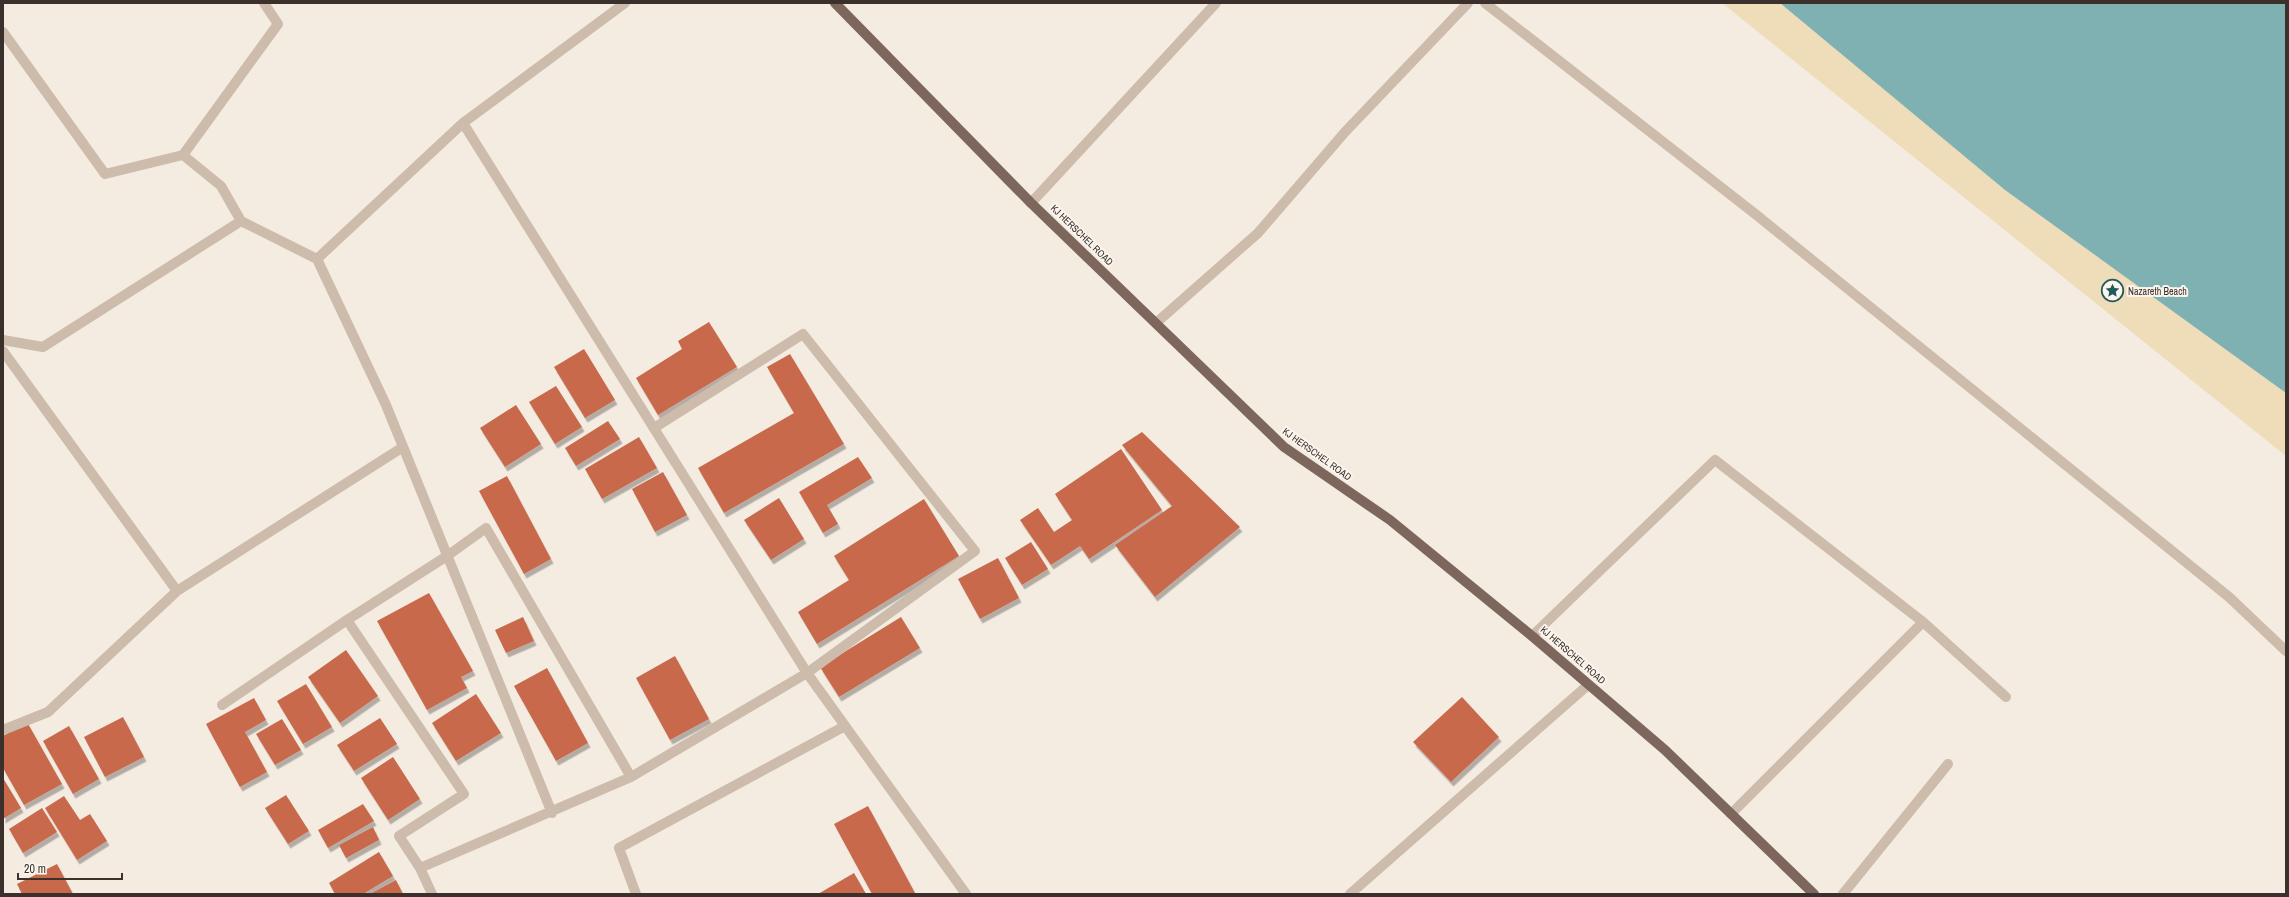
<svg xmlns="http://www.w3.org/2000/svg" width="2289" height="897" font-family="'Archivo Narrow',sans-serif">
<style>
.sand{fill:#efdcb8}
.water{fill:#7fb0b2}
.building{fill:#c8694b;filter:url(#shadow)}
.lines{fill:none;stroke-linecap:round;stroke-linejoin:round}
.minor{stroke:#cdbbac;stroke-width:10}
.major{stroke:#7d675c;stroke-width:10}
.labels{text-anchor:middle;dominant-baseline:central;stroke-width:4;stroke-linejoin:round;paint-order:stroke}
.street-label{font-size:10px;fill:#3b302b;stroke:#fbf5ee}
.poi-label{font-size:10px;fill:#3b302b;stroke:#fbf5ee;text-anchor:start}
</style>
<defs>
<filter id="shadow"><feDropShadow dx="2.5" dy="4.5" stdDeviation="0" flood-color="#0004"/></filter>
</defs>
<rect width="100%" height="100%" fill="#f4ebe1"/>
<path class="sand" d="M1722 3H1780L2005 190 2286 393V456Z"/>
<path class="water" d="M1780 3H2286V393L2005 190Z"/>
<path class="building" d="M709 322 737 367 658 415 636 378 682 349 678 341Z
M584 349 615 400 585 418 554 367Z
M790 354 844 444 724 513 698 468 794 413 767 367Z
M556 386 582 427 555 444 529 402Z
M516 405 541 444 505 467 480 428Z
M608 421 620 439 576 466 565 448Z
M1142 432 1240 527 1155 597 1115 545 1172 506 1122 445Z
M639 437 657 468 602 499 585 469Z
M1121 449 1162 510 1089 559 1080 546 1051 565 1020 520 1038 508 1054 532 1072 520 1055 494Z
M858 457 872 478 827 505 838 524 823 533 799 492Z
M663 472 687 515 655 532 632 489Z
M507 476 551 559 524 574 479 491Z
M779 498 804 539 771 560 744 520Z
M924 499 959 556 817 644 798 612 849 580 834 556Z
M1031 542 1048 569 1022 585 1005 558Z
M998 558 1019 598 980 619 958 579Z
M429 593 473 671 461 677 467 688 427 710 377 621Z
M523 617 534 641 506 653 495 630Z
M901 617 920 648 839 697 820 667Z
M346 650 378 696 340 723 308 677Z
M675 656 709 719 670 740 636 678Z
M547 668 588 743 556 761 514 686Z
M306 684 332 727 303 744 277 701Z
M476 694 501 733 456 761 432 723Z
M1462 697 1499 737 1451 782 1413 742Z
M254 698 266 720 245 732 267 772 240 787 206 724Z
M123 717 144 757 105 777 84 737Z
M380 718 397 744 354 771 337 745Z
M282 719 301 750 275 765 256 734Z
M27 722 62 784 24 805 3 768V736Z
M69 726 99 779 73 794 43 741Z
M393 757 420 799 388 820 361 778Z
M3 778 21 808 3 819Z
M286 795 309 831 288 844 265 808Z
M64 796 80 820 90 814 107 841 77 860 45 808Z
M363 804 374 821 328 848 318 830Z
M868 806 915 893 914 894H872L834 824Z
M42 808 57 832 23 853 9 829Z
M373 827 379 840 346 858 339 845Z
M379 852 393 876 363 894H335L329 883Z
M57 864 73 894H22L17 884Z
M854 873 866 894H818Z
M396 880 403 894H370Z"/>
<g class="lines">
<path class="minor" d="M264 3 278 24 183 155 221 186 241 221 317 259 386 405 552 813
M1485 3 1754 213 2229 597 2286 651
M3 32 105 174 183 155
M463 123 807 673 966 894
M1031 203 1216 3
M317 259 463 123 625 3
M1156 323 1258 233 1345 132 1468 3
M3 340 43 347 241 221
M3 351 177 591
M1532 636 1715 460 1923 622
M222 705 347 620
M3 730 48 712 177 591 403 447
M1731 814 1923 622 2006 697
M420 868 399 836 464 794 347 620 447 556 486 528 631 777
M432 894 420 868 631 777 807 673 975 551 803 334 654 428
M636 894 619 848 845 726
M1350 894 1588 685
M1843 894 1948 764"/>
<path class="major" d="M835 3 1031 203 1284 447 1390 520 1532 636 1665 750 1814 894"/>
</g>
<defs>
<symbol id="sight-ring" viewBox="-11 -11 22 22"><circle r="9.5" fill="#fbf5ee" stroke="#1f5a5e" stroke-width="1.5"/><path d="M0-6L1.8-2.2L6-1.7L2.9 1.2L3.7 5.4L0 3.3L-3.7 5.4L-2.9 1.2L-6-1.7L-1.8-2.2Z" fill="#1f5a5e"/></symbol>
</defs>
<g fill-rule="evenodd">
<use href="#sight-ring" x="2100" y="278" width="25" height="25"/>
</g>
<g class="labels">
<g class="street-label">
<text transform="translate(1082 235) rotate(44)">KJ HERSCHEL ROAD</text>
<text transform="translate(1317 454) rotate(36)">KJ HERSCHEL ROAD</text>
<text transform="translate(1573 655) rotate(41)">KJ HERSCHEL ROAD</text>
</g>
<g class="poi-label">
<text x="2128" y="291">Nazareth Beach</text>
</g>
</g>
<rect width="2289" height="897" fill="none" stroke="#3b302b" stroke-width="8"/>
<path d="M18 873v6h104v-6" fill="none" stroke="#3b302b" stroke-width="2"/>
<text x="24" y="873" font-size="12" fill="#3b302b" stroke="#fbf5ee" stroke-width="3" paint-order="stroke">20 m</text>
</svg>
